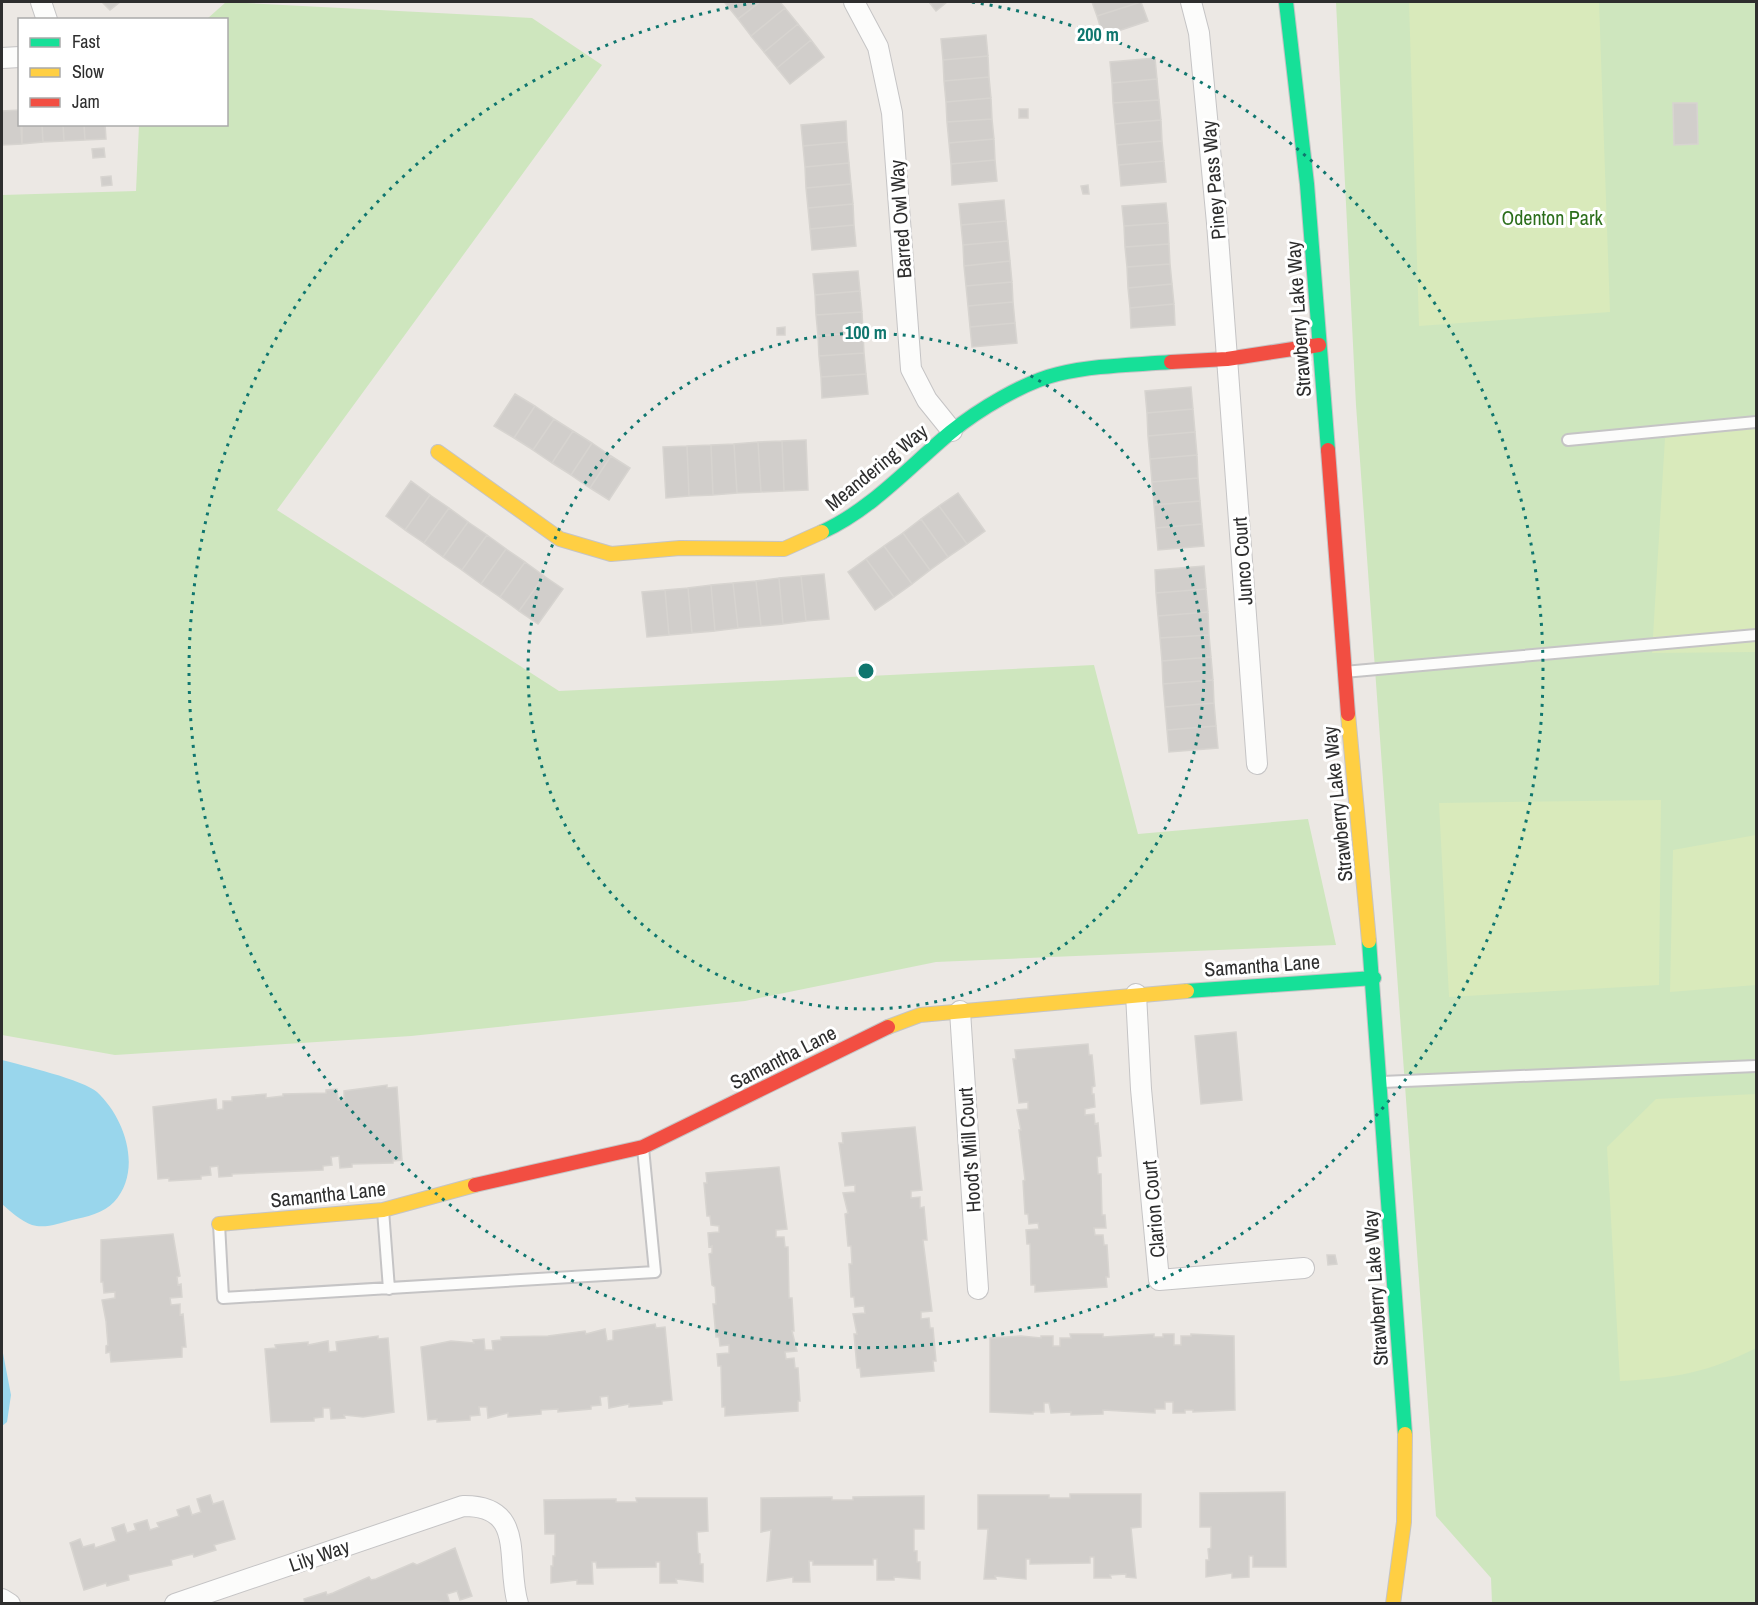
<svg xmlns="http://www.w3.org/2000/svg" width="1758" height="1605" font-family="'Archivo Narrow',sans-serif">
<style>
.green{fill:#cee6be}
.pitch{fill:#d9eabb}
.water{fill:#99d6ec}
.building{fill:#d1cecb;stroke:#d7d4d0;stroke-width:1.5}
.lines{fill:none;stroke-linecap:round;stroke-linejoin:round}
.lane-casing{stroke:#c5c4c5;stroke-width:14}
.street-casing{stroke:#c5c4c5;stroke-width:22}
.fast-casing{stroke:#c5c4c5;stroke-width:16}
.slow-casing{stroke:#c5c4c5;stroke-width:16}
.jam-casing{stroke:#c5c4c5;stroke-width:16}
.lane{stroke:#fcfcfb;stroke-width:10}
.street{stroke:#fcfcfb;stroke-width:20}
.fast{stroke:#16e098;stroke-width:14}
.slow{stroke:#ffcf43;stroke-width:14}
.jam{stroke:#f24e42;stroke-width:14}
.ring{fill:none;stroke:#0f766e;stroke-width:3;stroke-dasharray:3 6}
.labels{text-anchor:middle;dominant-baseline:central;stroke-width:6;stroke-linejoin:round;paint-order:stroke}
.street-label{font-size:20px;fill:#2e2e2e;stroke:#fff}
.park-label{font-size:20px;fill:#2c6e1b;stroke:#fff}
.centre{fill:#0f766e;stroke:#fff;stroke-width:3}
.ring-label{font-size:18px;text-anchor:middle;font-weight:bold;fill:#0f766e;stroke:#fff;stroke-width:6;stroke-linejoin:round;paint-order:stroke}
</style>
<rect width="100%" height="100%" fill="#ece8e4"/>
<path class="green" d="M226 2 532 18 602 65 277 510 559 691 1094 665 1138 834 1308 819 1336 945 936 962 745 1001 411 1036 115 1055 2 1035V195L136 191 139 125 226 124V20L207 19Z
M1336 2H1756V1603H1492L1491 1578 1436 1516 1356 405Z"/>
<path class="pitch" d="M1409 2H1599L1610 312 1419 326Z
M1756 421V652L1652 653 1665 438Z
M1661 800 1659 985 1449 997 1439 803Z
M1756 835V985L1670 992 1673 850Z
M1756 1094V1348C1707 1373 1675 1378 1620 1381L1607 1147 1656 1099Z"/>
<path class="water" d="M2 1060C21 1065 84 1080 97 1092 125 1118 143 1170 114 1202 104 1213 86 1217 72 1220 60 1223 45 1229 32 1225 21 1221 10 1211 2 1204Z
M2 1348 11 1395 7 1422 2 1426Z"/>
<path class="building" d="M102 2H120L110 10Z
M727 2H760L738 19 725 3Z
M760 2H780L785 8 751 36 738 19Z
M929 2H947L936 11Z
M1092 2H1141L1097 16Z
M1141 2 1148 21 1103 36 1097 16Z
M785 8 798 24 764 52 751 36Z
M798 24 811 40 777 68 764 52Z
M986 35 988 56 943 60 941 39Z
M811 40 824 57 790 84 777 68Z
M988 56 989 77 944 81 943 60Z
M1155 58 1157 79 1112 83 1110 62Z
M989 77 991 98 946 102 944 81Z
M1157 79 1159 100 1113 103 1112 83Z
M991 98 992 119 947 122 946 102Z
M1159 100 1161 120 1115 124 1113 103Z
M1673 103H1697L1698 144 1674 145Z
M1019 109H1028V118H1019Z
M20 110 22 144 2 145V111Z
M992 119 994 139 949 143 947 122Z
M1161 120 1162 141 1117 145 1115 124Z
M846 121 847 142 803 146 801 125Z
M22 124H42L43 142 22 144Z
M42 124H63L64 141 43 142Z
M63 124H84L85 140 64 141Z
M84 124H105L106 139 85 140Z
M994 139 995 160 951 164 949 143Z
M1162 141 1164 161 1119 165 1117 145Z
M847 142 849 163 805 167 803 146Z
M104 148 105 157 93 158 92 149Z
M995 160 997 181 952 185 951 164Z
M1164 161 1166 182 1121 186 1119 165Z
M849 163 851 184 806 188 805 167Z
M111 176 112 185 102 186 101 177Z
M851 184 853 204 808 208 806 188Z
M1088 185 1089 194H1083L1081 186Z
M1004 200 1006 221 961 225 959 204Z
M1166 203 1168 223 1124 226 1122 206Z
M853 204 854 225 810 229 808 208Z
M1006 221 1008 241 963 245 961 225Z
M1168 223 1169 244 1125 247 1124 226Z
M854 225 856 246 812 250 810 229Z
M1008 241 1010 261 964 266 963 245Z
M1169 244 1170 264 1127 267 1125 247Z
M1010 261 1012 282 966 286 964 266Z
M1170 264 1172 284 1128 288 1127 267Z
M858 271 860 291 815 295 813 274Z
M1012 282 1013 302 968 306 966 286Z
M1172 284 1174 304 1130 308 1128 288Z
M860 291 862 312 816 315 815 295Z
M1013 302 1015 323 970 327 968 306Z
M1174 304 1175 325 1131 328 1130 308Z
M862 312 863 332 818 336 816 315Z
M1015 323 1017 343 972 347 970 327Z
M785 327V335H777V328Z
M863 332 864 353 819 356 818 336Z
M864 353 866 374 821 377 819 356Z
M866 374 868 394 822 398 821 377Z
M1191 387 1193 409 1147 413 1145 391Z
M515 394 535 406 514 438 494 426Z
M535 406 554 419 533 450 514 438Z
M1193 409 1195 432 1148 436 1147 413Z
M554 419 573 431 552 463 533 450Z
M573 431 592 443 571 475 552 463Z
M1195 432 1197 455 1150 459 1148 436Z
M806 440 808 490 784 491 782 441Z
M782 441 784 491 761 492 758 442Z
M758 442 761 492 737 493 734 444Z
M592 443 611 456 590 488 571 475Z
M734 444 737 493 713 495 711 445Z
M711 445 713 495 689 496 687 446Z
M687 446 689 496 666 498 663 447Z
M1197 455 1198 478 1152 482 1150 459Z
M611 456 630 468 609 500 590 488Z
M1198 478 1200 501 1154 505 1152 482Z
M411 481 430 495 405 530 386 516Z
M958 493 985 531 967 544 939 506Z
M430 495 449 508 424 543 405 530Z
M1200 501 1202 524 1156 528 1154 505Z
M939 506 967 544 948 557 921 519Z
M449 508 468 522 443 557 424 543Z
M921 519 948 557 930 570 903 533Z
M468 522 487 535 462 570 443 557Z
M1202 524 1204 546 1158 550 1156 528Z
M903 533 930 570 912 584 884 546Z
M487 535 506 549 481 584 462 570Z
M884 546 912 584 894 597 866 559Z
M506 549 525 562 500 597 481 584Z
M866 559 894 597 875 610 848 572Z
M525 562 544 576 519 611 500 597Z
M1204 566 1206 589 1156 593 1155 570Z
M824 574 829 619 806 621 801 576Z
M544 576 563 589 538 624 519 611Z
M801 576 806 621 783 624 779 578Z
M779 578 783 624 761 626 756 581Z
M756 581 761 626 738 628 733 583Z
M733 583 738 628 715 631 711 585Z
M711 585 715 631 692 633 688 588Z
M688 588 692 633 669 635 665 590Z
M1206 589 1208 612 1158 616 1156 593Z
M665 590 669 635 647 637 642 592Z
M1208 612 1209 635 1160 638 1158 616Z
M1209 635 1211 657 1162 661 1160 638Z
M1211 657 1213 680 1163 684 1162 661Z
M1213 680 1214 703 1165 707 1163 684Z
M1214 703 1216 726 1167 730 1165 707Z
M1216 726 1218 748 1169 752 1167 730Z
M1236 1032 1242 1100 1201 1104 1195 1036Z
M1088 1044 1089 1055H1092L1095 1086 1092 1087V1094H1094L1095 1107 1085 1109V1115L1094 1114 1095 1124 1098 1123 1101 1156 1097 1157 1098 1174H1101L1102 1215H1105L1106 1228H1094L1095 1235H1103L1104 1245H1107L1109 1277H1106L1107 1287 1035 1292V1285H1031L1030 1244H1027L1026 1230 1039 1229 1038 1223 1029 1224 1028 1214H1025L1023 1181 1025 1180 1019 1130H1021L1017 1110 1028 1109V1102L1019 1103 1013 1059H1016L1015 1050Z
M387 1085V1088L397 1087 402 1160 393 1161V1163L352 1164V1167L340 1168 339 1156 331 1157 332 1165 323 1166V1170L232 1174V1176L219 1177 218 1166 210 1167 211 1175 201 1176V1179L169 1181V1178L158 1179 153 1107 216 1099 217 1110 223 1109V1101H232V1097L266 1094V1098L283 1096V1094L326 1093V1090L337 1089 338 1100H344V1091Z
M915 1127 922 1190 911 1191V1198L920 1197V1208L924 1207 927 1240H923L932 1311 921 1312V1319L929 1318 930 1328H933L936 1361H933L934 1371 861 1377 860 1368H857L854 1334H857L853 1314 865 1313 864 1306 855 1307 854 1297H851L849 1264H852L851 1246H848L845 1214 848 1213 843 1193 855 1192V1185L845 1186 839 1143H843L842 1133Z
M779 1167 787 1229 776 1230V1237H784L785 1247H788L789 1298H792L794 1331H792L797 1351 785 1352 786 1359 794 1358 795 1368H798L800 1401H798V1411L725 1416V1407H722L721 1366H718L717 1354 729 1353V1345L720 1346 719 1337H716L713 1304H716L715 1287 712 1285 709 1254 712 1253V1246L709 1247 708 1233 719 1232V1226L711 1225 710 1216H707L704 1183H707L706 1173Z
M173 1234 180 1276 177 1277 178 1285 181 1284 182 1297 170 1298 171 1305 180 1304V1315L183 1314 186 1347H182V1357L111 1362 110 1352 106 1353V1346L108 1345 106 1321 102 1300 115 1298V1292L104 1293 103 1282H101V1240Z
M1327 1255H1335L1337 1264 1328 1265Z
M655 1324 656 1328 665 1327 672 1400 662 1401V1404L629 1407V1404L609 1408 608 1396 600 1397 601 1405 591 1406V1409L558 1412V1409L541 1410V1414L508 1417V1413L488 1418 487 1407H479L480 1415 470 1416V1420L437 1422V1419L428 1420 421 1347 451 1341 474 1343 473 1340 484 1339 485 1350H493L492 1341 501 1340V1337L548 1336 585 1331 586 1334 605 1329 607 1341 613 1340V1331Z
M1070 1334H1103V1337L1154 1334V1337H1163V1334H1174V1345H1181V1336H1191V1334L1234 1336 1235 1410 1193 1412V1410H1185V1413H1173V1402H1165V1409H1155V1413L1103 1410V1414L1071 1415V1412L1051 1413 1049 1403H1044V1412H1033V1414L990 1412V1338L1021 1336 1041 1338V1336H1053V1346H1060V1338H1071Z
M378 1336V1339L388 1338 394 1412 363 1417 344 1415 345 1418 331 1419 330 1408H323V1417L314 1418V1421L271 1422 265 1349 276 1348 275 1345 308 1342V1345L328 1341 329 1352 337 1351 336 1342Z
M1285 1492 1286 1567H1253V1556H1249V1577L1232 1578V1573L1206 1577V1560H1209L1208 1549 1211 1548V1527H1200V1493Z
M1070 1494H1141V1527L1131 1528 1136 1578 1126 1577V1574L1110 1575 1111 1578H1094V1557H1090V1563L1030 1564V1559H1026V1579L995 1576 996 1579H984L988 1529H978V1495H1049V1498H1070Z
M210 1495 213 1504 223 1501 235 1539 214 1545 216 1550 194 1557 193 1554 185 1556 171 1560 172 1565 128 1575 129 1580 121 1582 107 1586 106 1583 84 1590 70 1543 80 1539 83 1547 94 1544 95 1548 116 1541 112 1528 124 1524 127 1533 136 1530 134 1524 147 1520 150 1530 159 1527 157 1523 179 1516 177 1510 189 1506 192 1515 201 1512 197 1499Z
M924 1496V1529H914V1551H917V1562H920V1579L894 1577V1580H877V1559H873V1565H813V1561H809L810 1582H793V1577L767 1581 771 1530 761 1532V1498L832 1497V1500H853V1497Z
M636 1498H707L708 1531 697 1532 698 1553 700 1554V1564H703V1582L676 1579 677 1583H660V1562H656V1567L597 1568 596 1562H592L593 1584H577V1580L551 1583V1566H553V1556H555V1534H545L544 1500 616 1499V1502H637Z
M455 1548 472 1596 460 1600 457 1591 447 1594 450 1604 436 1601 305 1604 304 1599 326 1592 327 1595 333 1593 369 1577 371 1580 376 1579 413 1563 417 1565Z"/>
<g class="lines">
<defs>
<path id="lane" d="M1568 440 1756 422
M1344 672 1756 635
M1382 1082 1756 1066
M383 1210 389 1289
M219 1224 223 1298 655 1272 643 1148"/>
<path id="street" d="M41 2 47 20
M854 2 878 47 892 113 911 369 927 400 952 431
M1191 2 1199 33 1217 223 1257 764
M2 58 20 57
M1136 994 1141 1089 1159 1280 1304 1268
M960 1011 978 1289
M2 1599 10 1604
M175 1604 463 1506C527 1505 505 1561 518 1604"/>
<path id="fast" d="M1286 2 1307 184 1328 450
M822 532C872 509 909 467 951 432 978 410 1024 382 1058 374 1095 365 1134 365 1171 362
M1369 941 1405 1434
M1187 991 1374 978"/>
<path id="slow" d="M438 452 560 539 611 554 680 548 784 549 822 532
M1348 714 1369 941
M888 1027 920 1015 1187 991
M219 1224 383 1210 475 1185
M1393 1604 1404 1522 1405 1434"/>
<path id="jam" d="M1171 362 1227 359 1319 345
M1328 450 1348 714
M475 1185 643 1147 888 1027"/>
</defs>
<use href="#lane" class="lane-casing"/>
<use href="#street" class="street-casing"/>
<use href="#fast" class="fast-casing"/>
<use href="#slow" class="slow-casing"/>
<use href="#jam" class="jam-casing"/>
<use href="#lane" class="lane"/>
<use href="#street" class="street"/>
<use href="#fast" class="fast"/>
<use href="#slow" class="slow"/>
<use href="#jam" class="jam"/>
</g>
<g class="ring">
<circle cx="866" cy="671" r="338"/>
<path d="M972 2A677 677 0 1 1 760 2"/>
</g>
<g class="labels">
<g class="street-label">
<text transform="translate(1213 180) rotate(-95)">Piney Pass Way</text>
<text transform="translate(900 219) rotate(-94)">Barred Owl Way</text>
<text transform="translate(1298 319) rotate(-94)">Strawberry Lake Way</text>
<text transform="translate(876 467) rotate(-39)">Meandering Way</text>
<text transform="translate(1242 561) rotate(-94)">Junco Court</text>
<text transform="translate(1337 804) rotate(-96)">Strawberry Lake Way</text>
<text transform="translate(1262 965) rotate(-4)">Samantha Lane</text>
<text transform="translate(783 1057) rotate(-27)">Samantha Lane</text>
<text transform="translate(969 1150) rotate(-94)">Hood's Mill Court</text>
<text transform="translate(328 1194) rotate(-6)">Samantha Lane</text>
<text transform="translate(1153 1209) rotate(-95)">Clarion Court</text>
<text transform="translate(1375 1288) rotate(-94)">Strawberry Lake Way</text>
<text transform="translate(319 1555) rotate(-19)">Lily Way</text>
</g>
<g class="park-label">
<text x="1552" y="217">Odenton Park</text>
</g>
</g>
<circle cx="866" cy="671" r="9" class="centre"/>
<g class="ring-label">
<text x="1098" y="41">200 m</text>
<text x="866" y="339">100 m</text>
</g>
<rect width="1758" height="1605" fill="none" stroke="#2e2e2e" stroke-width="6"/>
<rect x="18" y="18" width="210" height="108" fill="#ffffff" stroke="#ababab" stroke-width="1.5"/>
<rect x="30" y="38" width="30" height="9" fill="#16e098" stroke="#ababab" stroke-width="1.5"/>
<text x="72" y="48" font-size="18" fill="#2e2e2e">Fast</text>
<rect x="30" y="68" width="30" height="9" fill="#ffcf43" stroke="#ababab" stroke-width="1.5"/>
<text x="72" y="78" font-size="18" fill="#2e2e2e">Slow</text>
<rect x="30" y="98" width="30" height="9" fill="#f24e42" stroke="#ababab" stroke-width="1.5"/>
<text x="72" y="108" font-size="18" fill="#2e2e2e">Jam</text>
</svg>
